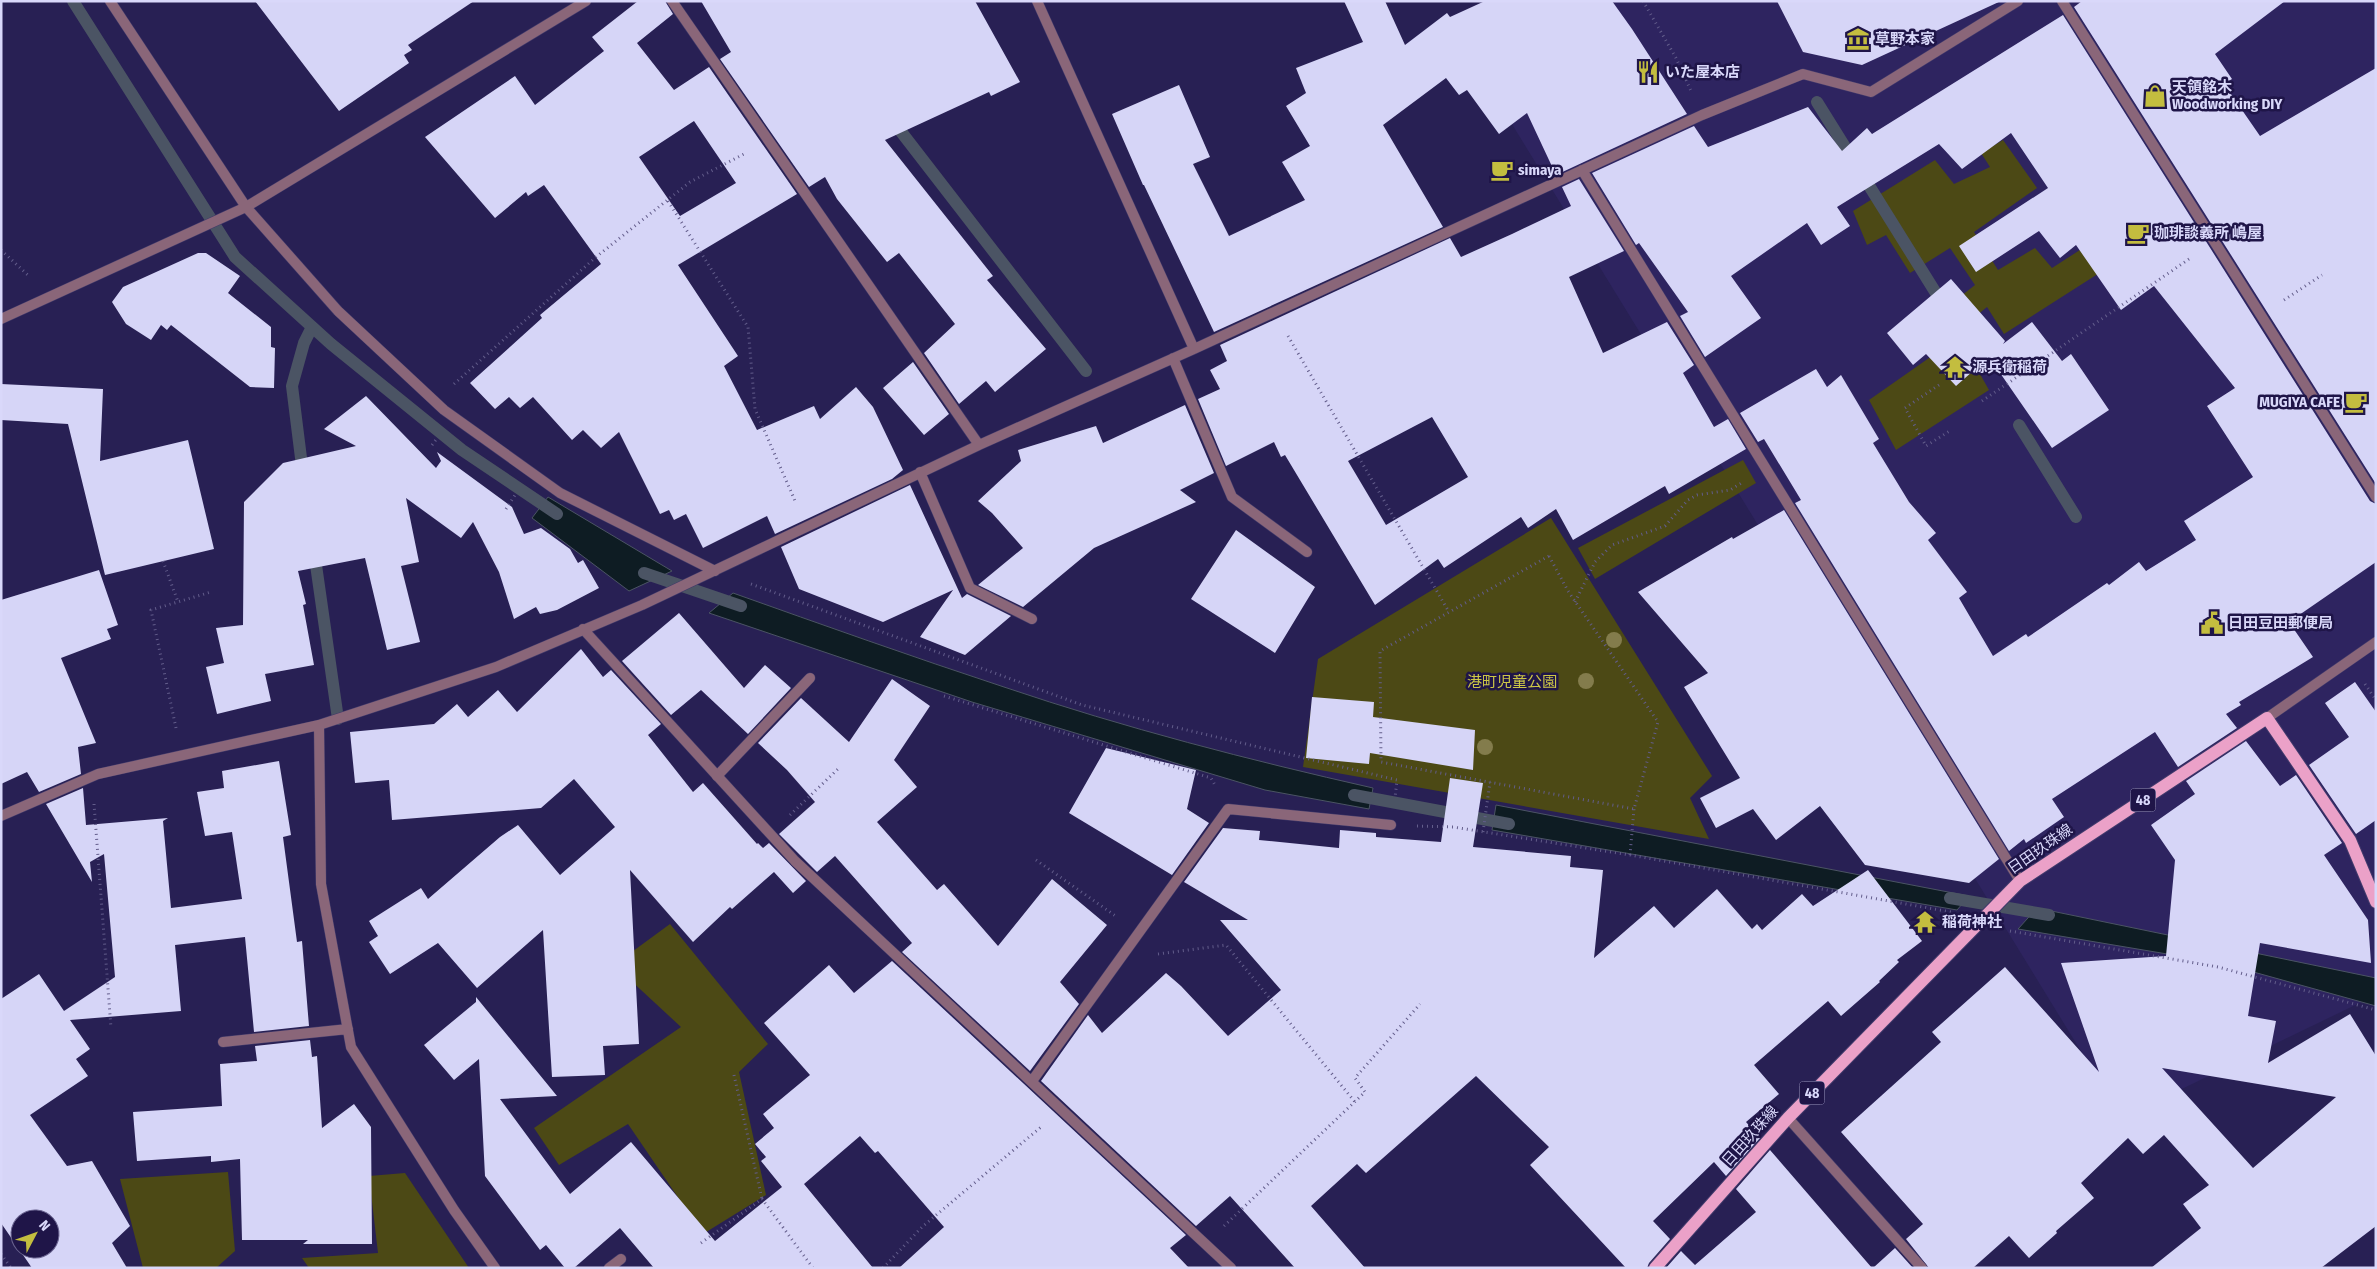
<svg xmlns="http://www.w3.org/2000/svg" width="2377" height="1269" font-family="'Fira Sans Condensed','Noto Sans JP',sans-serif">
<style>
.built{fill:#2e2460}
.green{fill:#4c4915}
.water{fill:#0e1c23;stroke:#4b5464}
.lines{fill:none;stroke-linecap:round;stroke-linejoin:round}
.stream{stroke:#4b5464;stroke-width:12}
.building{fill:#d6d5f7;fill-rule:evenodd}
.service-casing{stroke:#413a6b;stroke-width:11}
.minor-casing{stroke:#413a6b;stroke-width:11}
.tertiary-casing{stroke:#413a6b;stroke-width:11}
.primary-casing{stroke:#413a6b;stroke-width:14}
.path{stroke:#635d8b;stroke-width:3;stroke-dasharray:1 4;stroke-linecap:butt}
.service{stroke:#8a6679;stroke-width:10}
.minor{stroke:#8a6679;stroke-width:10}
.tertiary{stroke:#8a6679;stroke-width:10}
.primary{stroke:#eba1c8;stroke-width:12}
.tree{fill:#837c4c}
.labels{text-anchor:middle;dominant-baseline:central;stroke-width:5;stroke-linejoin:round;paint-order:stroke}
.shield{fill:#1f1548;stroke:#a19ec5;stroke-width:1}
.shield-label{font-size:14px;font-weight:bold;fill:#d9d8fa}
.poi-label{font-size:15px;font-weight:bold;fill:#d9d8fa;stroke:#1f1548;text-anchor:start}
.park-label{font-size:15px;fill:#cdc746;stroke:#1f1548}
.street-label{font-size:15px;fill:#d9d8fa;stroke:#1f1548}
</style>
<rect width="100%" height="100%" fill="#282054"/>
<path class="built" d="M1593 1H2376V995L2122 1118 1480 72Z"/>
<path class="green" d="M2003 140 2037 188 1974 232 1998 270 2035 248 2052 268 2097 239 2115 263 2004 334 1987 307 1950 337 1938 314 1975 285 1950 248 1910 273 1886 235 1867 245 1853 211 1935 160 1954 184 1990 167 1981 153Z
M1959 337 1989 390 1896 450 1869 400Z
M1743 460 1756 483 1595 579 1578 548Z
M1551 518 1712 776 1690 798 1709 839 1303 767 1318 659Z
M670 924 768 1044 739 1072 766 1195 703 1234 628 1124 559 1165 534 1128 681 1027 614 965Z
M228 1172 235 1251 216 1268H143L120 1179Z
M405 1173 469 1268H309L302 1258 378 1253 369 1176Z"/>
<path class="water" d="M548 497 672 571 629 591 532 518Z
M733 593C823 625 913 657 1004 687 1125 728 1249 760 1373 788L1369 809 1265 790 972 702 709 613Z
M1496 805 1969 896 1957 910 1492 830Z
M2037 908 2376 978V1006L2221 963 2018 929Z"/>
<g class="lines">
<path class="stream" d="M73 1 235 257 331 344 462 450 557 514
M1817 102 1944 306
M892 120 1086 371
M2019 425 2076 517
M303 474 292 386 304 343 312 327
M314 551 338 719
M644 573 741 606
M1354 795 1509 824
M1950 898 2049 915"/>
</g>
<path class="building" d="M255 1H474L408 45 412 50 404 55 409 63 339 111Z
M638 1H665L673 14 637 43 674 90 709 67 797 194 678 265 738 356 724 366 757 430 814 406 820 419 856 387 873 407 903 470 892 479 775 534 767 516 703 548 686 514 674 520 669 510 660 514 619 432 601 448 583 430 572 440 533 397 520 408 509 397 495 409 470 383 542 318 540 315 601 264 544 185 528 196 526 192 495 218 425 137 515 76 535 105 604 51 592 37ZM694 121 736 183 680 216 639 157Z
M701 1H975L1020 82 991 96 989 92 885 140 993 276 987 280 1046 349 995 392 986 381 959 404 924 353 955 324 899 253 887 262 837 199 825 177 809 187 720 59 731 52Z
M1344 1H1385L1405 45 1447 13 1450 17 1485 1H1612L1632 29 1687 114 1556 175 1527 113 1499 134 1467 90 1459 95 1446 78 1383 125 1443 227 1214 332 1144 185H1143L1112 114 1179 85 1210 157 1193 164 1229 236 1305 200 1282 162 1310 146 1286 106 1306 93 1296 68 1363 42Z
M1777 1H2001L1862 65 1803 52Z
M2082 1H2285L2215 54 2232 79 2224 84 2260 136 2376 68V484L2074 7Z
M2063 15 2370 501 2376 504V562L2289 622 2313 657 2239 702 2241 705 2226 714 2237 728 2178 767 2155 732 2052 799 2064 817 2026 843 2024 839 2009 851 1795 503 1801 500 1764 439 1758 442 1740 413 1816 369 1827 387 1841 375 1879 439 1873 443 1909 502 1936 533 1928 540 1967 592 1959 598 1993 656 2026 634 2028 637 2107 583 2109 585 2139 562 2146 571 2196 540 2184 521 2253 477 2207 406 2235 388 2154 286 2121 310 2076 245 2060 258 2039 231 1976 272 1959 246 2048 188 2011 133 1962 169 1939 144 1837 207 1850 226 1821 245 1807 223 1731 276 1761 318 1705 357 1680 316 1688 312 1639 243 1636 245 1592 173 1694 126 1708 147 1808 107 1842 151 1867 128 1872 134Z
M1579 179 1624 251 1569 277 1603 353 1667 322 1694 365 1683 373 1714 427 1728 419 1746 449 1669 494 1665 486 1573 540 1556 509 1528 528 1521 517 1444 568 1438 559 1375 605 1285 455 1281 457 1274 442 1226 466 1198 399 1220 389 1210 370 1227 361 1220 345 1450 238 1461 257 1512 234 1571 206 1562 187ZM1432 417 1468 477 1386 525 1348 461Z
M198 253H206L240 276 228 293 271 327V347L275 348 274 388 250 387 171 325 167 330 161 325 151 340 126 324 112 302 123 287Z
M1951 279 2005 341 2003 344 2032 322 2062 361 2071 354 2109 410 2052 448 1989 357 1956 386 1926 354 1913 365 1887 333Z
M913 362 949 414 924 435 883 388Z
M1 384 103 389 100 461 188 440 214 549 105 575 68 424 1 420Z
M366 396 436 468 441 461 437 452 512 507 524 534 541 528 570 549 578 563 583 560 599 588 557 610 540 614 536 607 514 619 499 572 473 522 461 538 406 498 419 562 401 566 420 642 387 650 365 558 298 571 306 604 303 605 314 665 265 674 271 701 217 714 206 667 224 663 216 628 243 625 244 502 283 463 356 446 324 429Z
M1185 405 1214 473 1180 490 1196 502 1094 548 1023 607 978 585 1023 548 992 513 978 501 1021 461 1018 450 1096 426 1103 443Z
M910 485 962 598 967 594 1011 616 965 655 920 637 953 590 883 622 799 589 781 547Z
M1784 510 1999 859 1969 883 1865 865 1820 806 1776 840 1753 809 1716 828 1700 798 1740 778 1684 687 1708 673 1638 592 1732 537 1733 539Z
M1236 530 1315 587 1275 653 1191 599Z
M99 570 118 625 107 629 111 639 61 658 96 743 78 747 81 774 39 792 27 772 1 784V600Z
M679 613 744 688 765 665 791 688 748 734 701 690 671 715 622 661Z
M581 649 603 677 611 670 661 724 648 735 693 792 703 783 757 844 758 843 763 848 769 843 806 881 793 893 774 872 732 909 730 907 693 942 630 870 639 1044 603 1046 605 1075 552 1077 543 930 477 988 438 943 390 974 369 942 378 936 369 921 421 888 428 899 500 837 518 825 560 875 615 827 574 779 541 808 392 820 389 780 355 783 350 732 434 724 457 704 468 717 498 690 517 712Z
M892 679 930 706 894 760 917 787 877 822 937 890 944 884 998 946 1052 879 1107 925 1060 982 1079 1004 1030 1071 902 952 912 943 835 856 817 872 779 834 815 802 787 770 758 743 801 698 849 742Z
M2355 682 2376 712V820L2356 834 2309 765 2349 737 2325 703Z
M1312 697 1374 702 1373 717 1475 730 1473 770 1370 753 1369 764 1306 758Z
M2246 741 2280 786 2296 775 2342 843 2324 855 2368 920 2371 963 2260 943 2248 1016 2276 1021 2268 1063 2350 1014 2376 1056V1226L2321 1268H2151L2201 1228 2183 1204 2209 1185 2164 1135 2143 1154 2128 1138 2081 1183 2094 1198 2056 1231 2057 1233 2029 1258 2009 1236 1973 1268H1929L1906 1239 1923 1224 1841 1132 1941 1042 1932 1032 2005 967 2099 1072 2061 963 2166 956 2175 860 2151 825 2195 794 2186 781ZM2162 1068 2336 1097 2253 1168Z
M1106 748 1196 770 1187 809 1209 823 1172 875 1069 813Z
M279 761 291 835 283 837 297 942 302 941 309 1026 254 1032 245 937 175 945 181 1011 70 1020 90 1049 76 1059 88 1076 30 1115 67 1166 92 1161 130 1226 112 1243 127 1268H32L1 1223V999L39 974 64 1011 115 977 104 854 90 862 92 882 46 804 83 788 86 825 168 818 163 821 171 908 242 899 232 832 205 836 197 792 224 788 222 771ZM20 1219H50V1249H20Z
M1450 778 1483 783 1473 847 1571 856 1570 867 1603 870 1594 958 1654 906 1674 928 1717 889 1752 929 1757 924 1762 930 1802 894 1813 906 1868 870 1922 941 1897 960 1899 962 1879 981 1880 982 1841 1016 1828 1001 1754 1065 1779 1094 1746 1122 1760 1138 1726 1176 1714 1162 1653 1221 1670 1239 1649 1263 1647 1268H1626L1530 1165 1549 1147 1476 1076 1366 1173 1357 1164 1311 1206 1365 1268H1295L1230 1196 1196 1226 1041 1081 1088 1015 1102 1033 1166 973 1181 986 1228 1036 1281 990 1220 920H1248L1184 882 1223 828 1260 831 1259 840 1339 848 1340 830 1376 833V837L1441 842Z
M892 961 1186 1235 1170 1248 1189 1268H899L944 1227 878 1151 875 1153 860 1136 804 1184 873 1268H654L620 1228 574 1268H565L546 1245 540 1250 485 1176 479 1059 454 1080 424 1045 476 1002V997L557 1096 500 1099 570 1194 631 1142 715 1241 782 1187 761 1161 766 1157 755 1144 774 1128 763 1114 810 1075 764 1023 829 965 854 993Z
M310 1040 312 1057 317 1056 322 1128 354 1104 371 1127 372 1244H303L308 1240H242L240 1159 211 1162V1156L137 1161 133 1112 222 1106 220 1064 257 1061 255 1046Z
M1770 1150 1872 1268H1666L1681 1251 1695 1265 1756 1212 1736 1189Z
M1895 1248 1913 1268H1873Z"/>
<g class="lines">
<defs>
<path id="service" d="M717 776 810 678"/>
<path id="minor" d="M110 1 246 207 338 311 444 410 560 493 715 571
M672 1 979 445
M1037 1 1194 349
M2062 1 2376 497
M1582 170 2020 881
M1 319 246 207 586 1
M1173 358 1232 497 1307 552
M920 472 970 588 1032 619
M583 629 795 861 1231 1268
M319 725 321 884 351 1047 454 1210 495 1268
M1 816 98 774 319 725 496 667 642 605 979 445 1194 349 1702 115 1803 74 1871 92 2018 1
M223 1042 348 1029
M1032 1081 1228 809 1391 825
M1788 1118 1922 1268
M609 1268 621 1259"/>
<path id="tertiary" d="M2267 718 2376 642"/>
<path id="primary" d="M1655 1268 1788 1118 2020 881 2267 718 2350 840 2376 902"/>
</defs>
<use href="#service" class="service-casing"/>
<use href="#minor" class="minor-casing"/>
<use href="#tertiary" class="tertiary-casing"/>
<use href="#primary" class="primary-casing"/>
<path class="path" d="M1643 1 1676 58 1691 91
M668 201 748 327 755 409 796 503
M1 250 30 277
M2284 300 2322 275
M1288 336 1449 612
M454 384 596 257 690 182 744 154
M1939 385 1905 408 1926 446 1951 430
M1982 401 2192 257
M432 445 438 437
M506 509 515 495
M1549 556 1568 591 1658 722 1634 809 1381 762 1380 651Z
M163 561 178 602
M751 584 1082 705 1397 780 1395 798
M1575 602 1595 562 1612 545 1665 526 1688 500 1697 495 1730 490 1743 482
M2365 684 2376 700
M944 696 1211 778 1216 787
M176 728 151 610 211 592
M94 804 111 1028
M790 815 839 768
M1417 826 1453 827 1630 855 1951 912
M1483 832 1490 782
M1630 855 1634 809
M1036 860 1117 917
M2010 931 2218 967 2376 1010
M1158 954 1226 945 1355 1102
M734 1075 762 1199
M1224 1226 1365 1092 1355 1078 1420 1004
M701 1243 762 1199 813 1268
M1 1254 11 1268
M883 1268 922 1227 1041 1127"/>
<use href="#service" class="service"/>
<use href="#minor" class="minor"/>
<use href="#tertiary" class="tertiary"/>
<use href="#primary" class="primary"/>
</g>
<g class="tree">
<circle cx="1614" cy="640" r="8"/>
<circle cx="1586" cy="681" r="8"/>
<circle cx="1485" cy="747" r="8"/>
</g>
<defs>
<symbol id="museum-bare" viewBox="-9 -9 18 18"><path d="M0-6L6-3V-2H-6V-3ZM-5-1h2V3h-2ZM-1-1h2V3h-2ZM3-1h2V3H3ZM-6 4H6V6H-6Z" fill="#c3bd3f" stroke="#1f1548" stroke-width="2.5" paint-order="stroke"/></symbol>
<symbol id="restaurant-bare" viewBox="-9 -9 18 18"><path d="M-5-6h1v4h1v-4h1v4h1v-4h1v5L-1.5 .5V6h-2V.5L-5-1ZM5-6V6H3V1.5H1.5Q1.5-4 5-6Z" fill="#c3bd3f" stroke="#1f1548" stroke-width="2.5" paint-order="stroke"/></symbol>
<symbol id="shop-bare" viewBox="-9 -9 18 18"><path d="M-5-2.5h2.3a2.7 3.5 0 0 1 5.4 0H5L5.5 6h-11ZM-1.5-2.5h3a1.5 2.3 0 0 0-3 0Z" fill="#c3bd3f" stroke="#1f1548" stroke-width="2.5" paint-order="stroke"/></symbol>
<symbol id="cafe-bare" viewBox="-9 -9 18 18"><path d="M-5.5-4.5H6V0H3Q3 3.5 0 3.5H-2.5Q-5.5 3.5-5.5 0ZM3-3.2v2h1.7v-2ZM-6 4.5H4V6H-6Z" fill="#c3bd3f" stroke="#1f1548" stroke-width="2.5" paint-order="stroke"/></symbol>
<symbol id="temple-bare" viewBox="-9 -9 18 18"><path d="M0-6L5-2H3V0L6.5 2.5H4V6H1.5V3h-3V6H-4V2.5H-6.5L-3 0V-2H-5Z" fill="#c3bd3f" stroke="#1f1548" stroke-width="2.5" paint-order="stroke"/></symbol>
<symbol id="civic-bare" viewBox="-9 -9 18 18"><path d="M-.6-6.5H3V-4.5H.6V-3L4-1V1h2V6H-6V1h2V-1L-.6-3ZM-1.2 2.5V6h2.4V2.5Z" fill="#c3bd3f" stroke="#1f1548" stroke-width="2.5" paint-order="stroke"/></symbol>
</defs>
<g fill-rule="evenodd">
<use href="#museum-bare" x="1842" y="23" width="32" height="32"/>
<use href="#restaurant-bare" x="1632" y="56" width="32" height="32"/>
<use href="#shop-bare" x="2139" y="80" width="32" height="32"/>
<use href="#cafe-bare" x="1486" y="154" width="32" height="32"/>
<use href="#cafe-bare" x="2122" y="217" width="32" height="32"/>
<use href="#temple-bare" x="1939" y="351" width="32" height="32"/>
<use href="#cafe-bare" x="2340" y="386" width="32" height="32"/>
<use href="#civic-bare" x="2196" y="607" width="32" height="32"/>
<use href="#temple-bare" x="1909" y="906" width="32" height="32"/>
</g>
<g class="labels">
<g class="shield">
<rect x="2130.5" y="788.5" width="25" height="23" rx="4"/>
<rect x="1799.5" y="1081.5" width="25" height="23" rx="4"/>
</g>
<g class="shield-label">
<text x="2143" y="800">48</text>
<text x="1812" y="1093">48</text>
</g>
<g class="poi-label">
<text x="1875" y="39">草野本家</text>
<text x="1665" y="72">いた屋本店</text>
<text x="2172" y="87">天領銘木<tspan x="2172" dy="17">Woodworking DIY</tspan></text>
<text x="1518" y="170">simaya</text>
<text x="2154" y="233">珈琲談義所 嶋屋</text>
<text x="1972" y="367">源兵衛稲荷</text>
<text x="2340" y="402" text-anchor="end">MUGIYA CAFE</text>
<text x="2228" y="623">日田豆田郵便局</text>
<text x="1942" y="922">稲荷神社</text>
</g>
<g class="park-label">
<text x="1512" y="682">港町児童公園</text>
</g>
<g class="street-label">
<text transform="translate(2040 849) rotate(-35)">日田玖珠線</text>
<text transform="translate(1750 1136) rotate(-48)">日田玖珠線</text>
</g>
</g>
<rect width="2377" height="1269" fill="none" stroke="#d9d8fa" stroke-width="5"/>
<g transform="translate(35 1234) rotate(49)"><circle r="24" fill="#1f1548" stroke="#69638f"/>
<path d="M0-4L9 19L0 12L-9 19Z" fill="#c3bd3f"/>
<text y="-8" font-size="14" font-weight="bold" text-anchor="middle" fill="#d9d8fa">N</text>
</g>
</svg>
